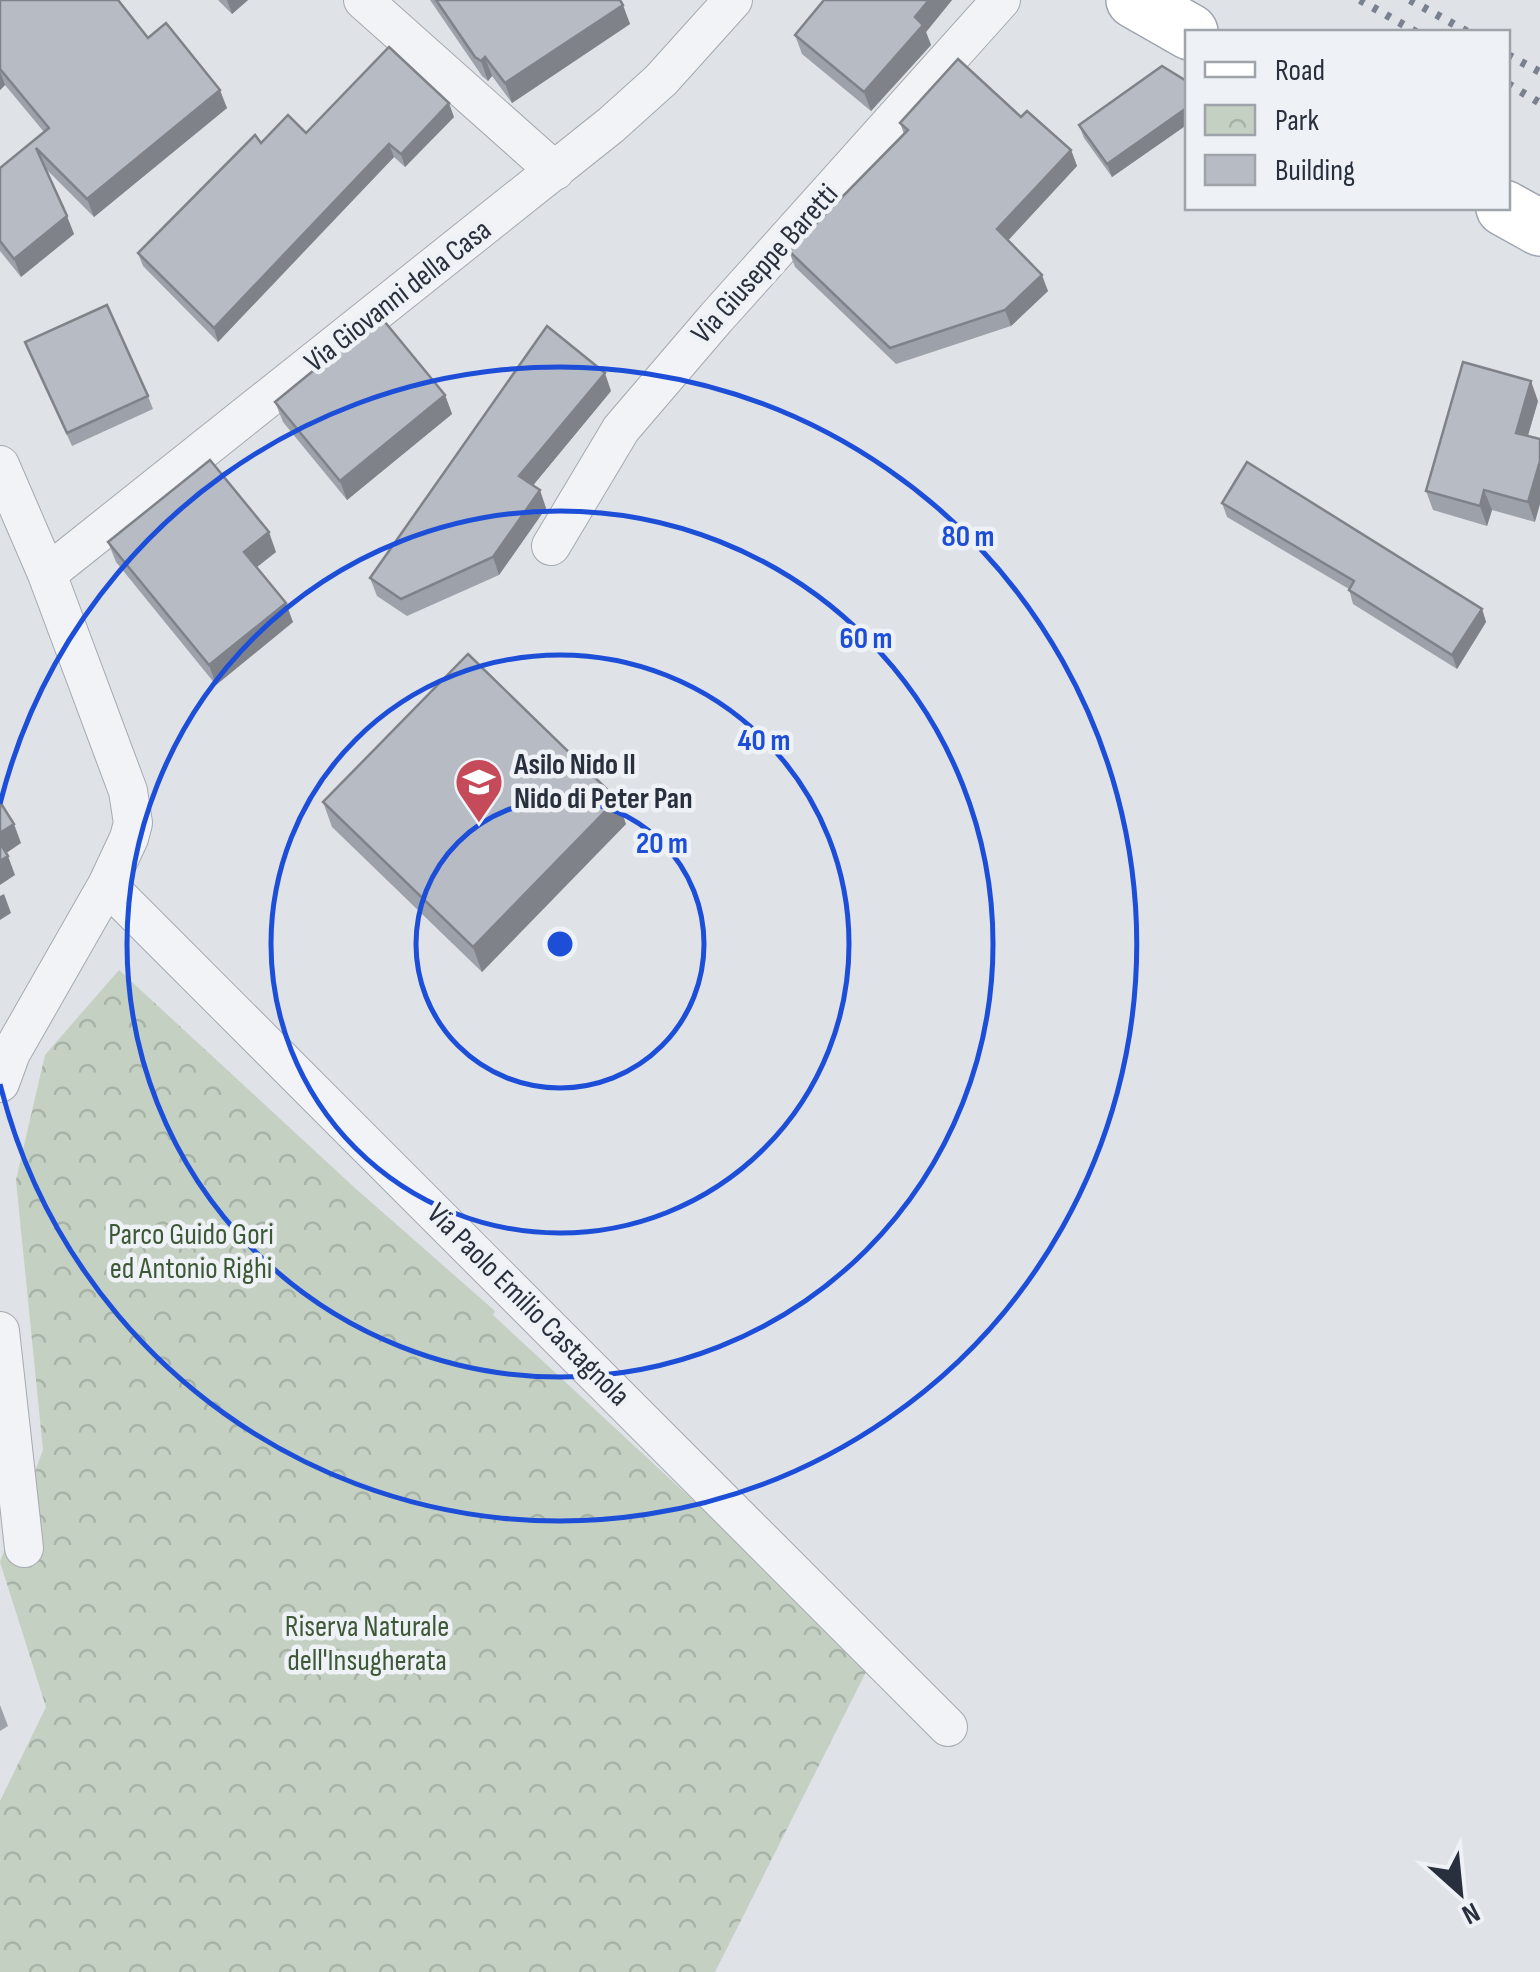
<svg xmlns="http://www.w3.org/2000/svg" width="1540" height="1972" viewBox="0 0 1540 1972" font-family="'Sofia Sans Condensed',sans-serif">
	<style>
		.park { fill: url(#park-crowns) }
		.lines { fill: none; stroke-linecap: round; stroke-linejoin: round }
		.minor-casing { stroke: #a5a9b1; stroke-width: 40 }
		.primary-casing { stroke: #9fa6b2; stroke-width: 58 }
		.minor { stroke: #f1f3f6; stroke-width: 38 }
		.primary { stroke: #fff; stroke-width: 55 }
		.rail { stroke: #798190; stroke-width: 8; stroke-dasharray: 5 10; stroke-linecap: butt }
		.wall { fill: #9da1a9 }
		.shaded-wall { fill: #7f8389 }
		.building { fill: #b6bbc4; stroke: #7f8389; stroke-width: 2.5 }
		.ring { fill: none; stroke: #1d4ed8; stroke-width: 5 }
		.labels { text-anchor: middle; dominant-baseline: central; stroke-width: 9; stroke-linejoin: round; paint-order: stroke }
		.street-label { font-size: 30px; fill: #29303d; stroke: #eef1f5 }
		.poi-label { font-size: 30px; font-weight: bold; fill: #29303d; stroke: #eef1f5; text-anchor: start }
		.park-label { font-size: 30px; fill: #3d5837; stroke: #eef1f5 }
		.centre { fill: #1d4ed8; stroke: #eef1f5; stroke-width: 5 }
		.ring-label { font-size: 30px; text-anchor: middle; font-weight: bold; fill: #1d4ed8; stroke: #eef1f5; stroke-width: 9; stroke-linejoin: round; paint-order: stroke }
	</style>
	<defs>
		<pattern id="park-crowns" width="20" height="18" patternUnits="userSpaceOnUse" patternTransform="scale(2.5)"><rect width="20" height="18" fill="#c4d0c1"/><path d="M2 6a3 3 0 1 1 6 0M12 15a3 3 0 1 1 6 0" fill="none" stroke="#a8b3a7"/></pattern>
	</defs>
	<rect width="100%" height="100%" fill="#dfe2e7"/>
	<!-- park -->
	<path class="park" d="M 119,970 L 355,1188 L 495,1311 L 493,1315 L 870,1664 L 715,1972 L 0,1972 L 0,1801 L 46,1707 L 0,1562 L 43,1450 L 16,1180 L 45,1055 Z"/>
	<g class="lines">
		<!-- minor casing -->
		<g class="minor-casing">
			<path id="minor" d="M 363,0 L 555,171
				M 0,465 L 47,574 L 128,791 L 133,823 L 129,838 L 107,885 L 11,1053 L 0,1083
				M 551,546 L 621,429 L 716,318 L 1001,0
				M 47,574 L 611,125 L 661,80 L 733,0
				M 107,885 L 948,1727
				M 0,1331 L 24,1548"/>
		</g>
		<!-- primary casing -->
		<g class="primary-casing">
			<path id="primary" d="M 1134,0 L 1190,32
				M 1504,208 L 1540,228"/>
		</g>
		<!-- minor -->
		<use href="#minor" class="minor"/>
		<!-- primary -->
		<use href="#primary" class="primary"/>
		<!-- rail -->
		<path class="rail" d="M 1360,0 L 1416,32
			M 1410,0 L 1468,32
			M 1508,55 L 1540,72
			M 1508,84 L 1540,103"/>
	</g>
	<!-- wall -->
	<path class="wall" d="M 0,0 L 148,38 L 227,108 L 94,217 L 46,169 L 74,234 L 21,277 L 0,251 L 0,168 L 44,132 L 5,85 L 0,90 Z
		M 218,0 L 248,0 L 232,14 Z
		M 430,0 L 620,0 L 630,24 L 512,103 L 492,76 L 488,81 L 482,76 Z
		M 824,0 L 952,0 L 926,32 L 931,45 L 871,111 L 802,54 L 795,35 Z
		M 1188,82 L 1188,124 L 1112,177 L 1084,138 L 1079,125 Z
		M 454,117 L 405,167 L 394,157 L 218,342 L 143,266 L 138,253 L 261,143 L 306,133 Z
		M 1021,117 L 1071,150 L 1077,166 L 1008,240 L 1048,291 L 1011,326 L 896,364 L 795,267 L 789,251 L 904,134 L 900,123 Z
		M 25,342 L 148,396 L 153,409 L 72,446 Z
		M 611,391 L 533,485 L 546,508 L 499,575 L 407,616 L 377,596 L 370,578 Z
		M 445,395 L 452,414 L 347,500 L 283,422 L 275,402 Z
		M 1538,401 L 1528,436 L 1535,522 L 1492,510 L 1487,526 L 1433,510 L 1426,491 Z
		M 1222,503 L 1482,609 L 1486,622 L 1457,669 L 1353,604 L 1349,589 L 1227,517 Z
		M 108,542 L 276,552 L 256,567 L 293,622 L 216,685 L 116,562 Z
		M 323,802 L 626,824 L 482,972 L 332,827 Z
		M 0,1705 L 8,1726 L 0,1731 Z"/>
	<!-- shaded-wall -->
	<path class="shaded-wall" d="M 227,0 L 248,0 L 232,14 Z
		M 929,0 L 952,0 L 926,32 L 931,45 L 871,111 L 864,92 L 915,17 Z
		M 623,5 L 630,24 L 512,103 L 505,83 Z
		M 485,57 L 492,76 L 488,81 L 481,61 Z
		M 0,71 L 5,85 L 0,90 Z
		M 220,90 L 227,108 L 94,217 L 87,199 Z
		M 449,103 L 454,117 L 405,167 L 401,154 Z
		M 1188,107 L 1188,124 L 1112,177 L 1107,164 Z
		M 389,144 L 394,157 L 218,342 L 214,328 Z
		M 1071,150 L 1077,166 L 1003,246 L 997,229 Z
		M 67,216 L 74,234 L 21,277 L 14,259 Z
		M 1042,275 L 1048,291 L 1011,326 L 1005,310 Z
		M 605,373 L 611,391 L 526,494 L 519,476 Z
		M 1531,381 L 1538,401 L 1523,452 L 1516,433 Z
		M 445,395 L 452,414 L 347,500 L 340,481 Z
		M 1540,461 L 1540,504 L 1535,522 L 1528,502 Z
		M 540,490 L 546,508 L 499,575 L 493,557 Z
		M 1484,490 L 1492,510 L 1487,526 L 1480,506 Z
		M 269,532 L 276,552 L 251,572 L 244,552 Z
		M 286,603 L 293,622 L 216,685 L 209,665 Z
		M 1482,609 L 1486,622 L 1457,669 L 1452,655 Z
		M 617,799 L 626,824 L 482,972 L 473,947 Z
		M 14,824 L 21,843 L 2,856 L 0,850 L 0,833 Z
		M 8,856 L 15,875 L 0,885 L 0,861 Z
		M 4,894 L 11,913 L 0,920 L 0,896 Z"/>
	<!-- building -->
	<path class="building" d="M 0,0 L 118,0 L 148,38 L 166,23 L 220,90 L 87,199 L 36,148 L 67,216 L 14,259 L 0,241 L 0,168 L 49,128 L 0,69 Z
		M 436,0 L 620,0 L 623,5 L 505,83 L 485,57 L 481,61 L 475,57 Z
		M 824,0 L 929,0 L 915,17 L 923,25 L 864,92 L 795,35 Z
		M 389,47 L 449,103 L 401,154 L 389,144 L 214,328 L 138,253 L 255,135 L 261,143 L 288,115 L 306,133 Z
		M 958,59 L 1021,117 L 1027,111 L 1071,150 L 997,229 L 1042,275 L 1005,310 L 890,348 L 789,251 L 908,130 L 900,123 Z
		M 1162,66 L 1188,82 L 1188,107 L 1107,164 L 1079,125 Z
		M 107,305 L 148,396 L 67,433 L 25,342 Z
		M 380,316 L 445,395 L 340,481 L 275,402 Z
		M 547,326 L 605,373 L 519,476 L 540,490 L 493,557 L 401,599 L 370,578 Z
		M 1463,362 L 1531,381 L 1516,433 L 1540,439 L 1540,461 L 1528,502 L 1484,490 L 1480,506 L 1426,491 Z
		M 210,460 L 269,532 L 244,552 L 286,603 L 209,665 L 108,542 Z
		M 1247,462 L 1482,609 L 1452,655 L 1349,590 L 1354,581 L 1222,503 Z
		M 468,654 L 617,799 L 473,947 L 323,802 Z
		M 0,802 L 14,824 L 0,833 Z
		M 0,843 L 8,856 L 0,861 Z"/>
	<!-- distance rings -->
	<g class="ring">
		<circle cx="560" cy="944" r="144"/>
		<circle cx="560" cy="944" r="289"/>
		<circle cx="560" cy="944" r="433"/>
		<path d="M0 804A577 577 0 1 1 0 1084"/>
	</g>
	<!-- icons -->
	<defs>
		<g id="school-pin" transform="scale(2.5)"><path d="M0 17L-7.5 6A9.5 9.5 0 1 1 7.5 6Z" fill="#c54b5b" stroke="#eef1f5"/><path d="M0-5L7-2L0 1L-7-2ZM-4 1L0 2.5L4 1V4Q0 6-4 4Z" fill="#fff"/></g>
	</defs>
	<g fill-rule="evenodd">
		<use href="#school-pin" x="479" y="782"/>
	</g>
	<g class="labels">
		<!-- street labels -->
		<g class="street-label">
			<text transform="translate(765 264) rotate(-48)">Via Giuseppe Baretti</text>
			<text transform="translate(398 296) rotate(-38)">Via Giovanni della Casa</text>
			<text transform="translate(528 1305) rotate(45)">Via Paolo Emilio Castagnola</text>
		</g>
		<!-- poi labels -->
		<g class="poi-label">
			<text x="514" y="765">Asilo Nido Il<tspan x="514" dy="34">Nido di Peter Pan</tspan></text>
		</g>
		<!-- park labels -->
		<g class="park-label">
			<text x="191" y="1235">Parco Guido Gori<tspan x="191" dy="34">ed Antonio Righi</tspan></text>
			<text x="367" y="1627">Riserva Naturale<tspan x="367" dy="34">dell'Insugherata</tspan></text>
		</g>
	</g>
	<circle cx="560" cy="944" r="15" class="centre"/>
	<g class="ring-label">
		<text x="968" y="546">80 m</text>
		<text x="866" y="648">60 m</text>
		<text x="764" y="750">40 m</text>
		<text x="662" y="853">20 m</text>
	</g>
	<!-- legend -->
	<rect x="1185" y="30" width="325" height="180" fill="#eef1f5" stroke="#9fa4ab" stroke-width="2.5"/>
	<rect x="1205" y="62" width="50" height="15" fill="#ffffff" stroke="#9fa4ab" stroke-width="2.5"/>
	<text x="1275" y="80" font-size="30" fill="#29303d">Road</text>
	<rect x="1205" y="105" width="50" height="30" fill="url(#park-crowns)" stroke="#9fa4ab" stroke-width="2.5"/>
	<text x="1275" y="130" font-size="30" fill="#29303d">Park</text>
	<rect x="1205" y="155" width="50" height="30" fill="#b6bbc4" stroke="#9fa4ab" stroke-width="2.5"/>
	<text x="1275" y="180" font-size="30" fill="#29303d">Building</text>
	<!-- north arrow -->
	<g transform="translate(1460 1892) rotate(153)" stroke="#eef1f5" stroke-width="8" paint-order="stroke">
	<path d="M0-8L18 38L0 25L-18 38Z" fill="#29303d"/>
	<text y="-15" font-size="28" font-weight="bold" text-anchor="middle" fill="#29303d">N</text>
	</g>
</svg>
